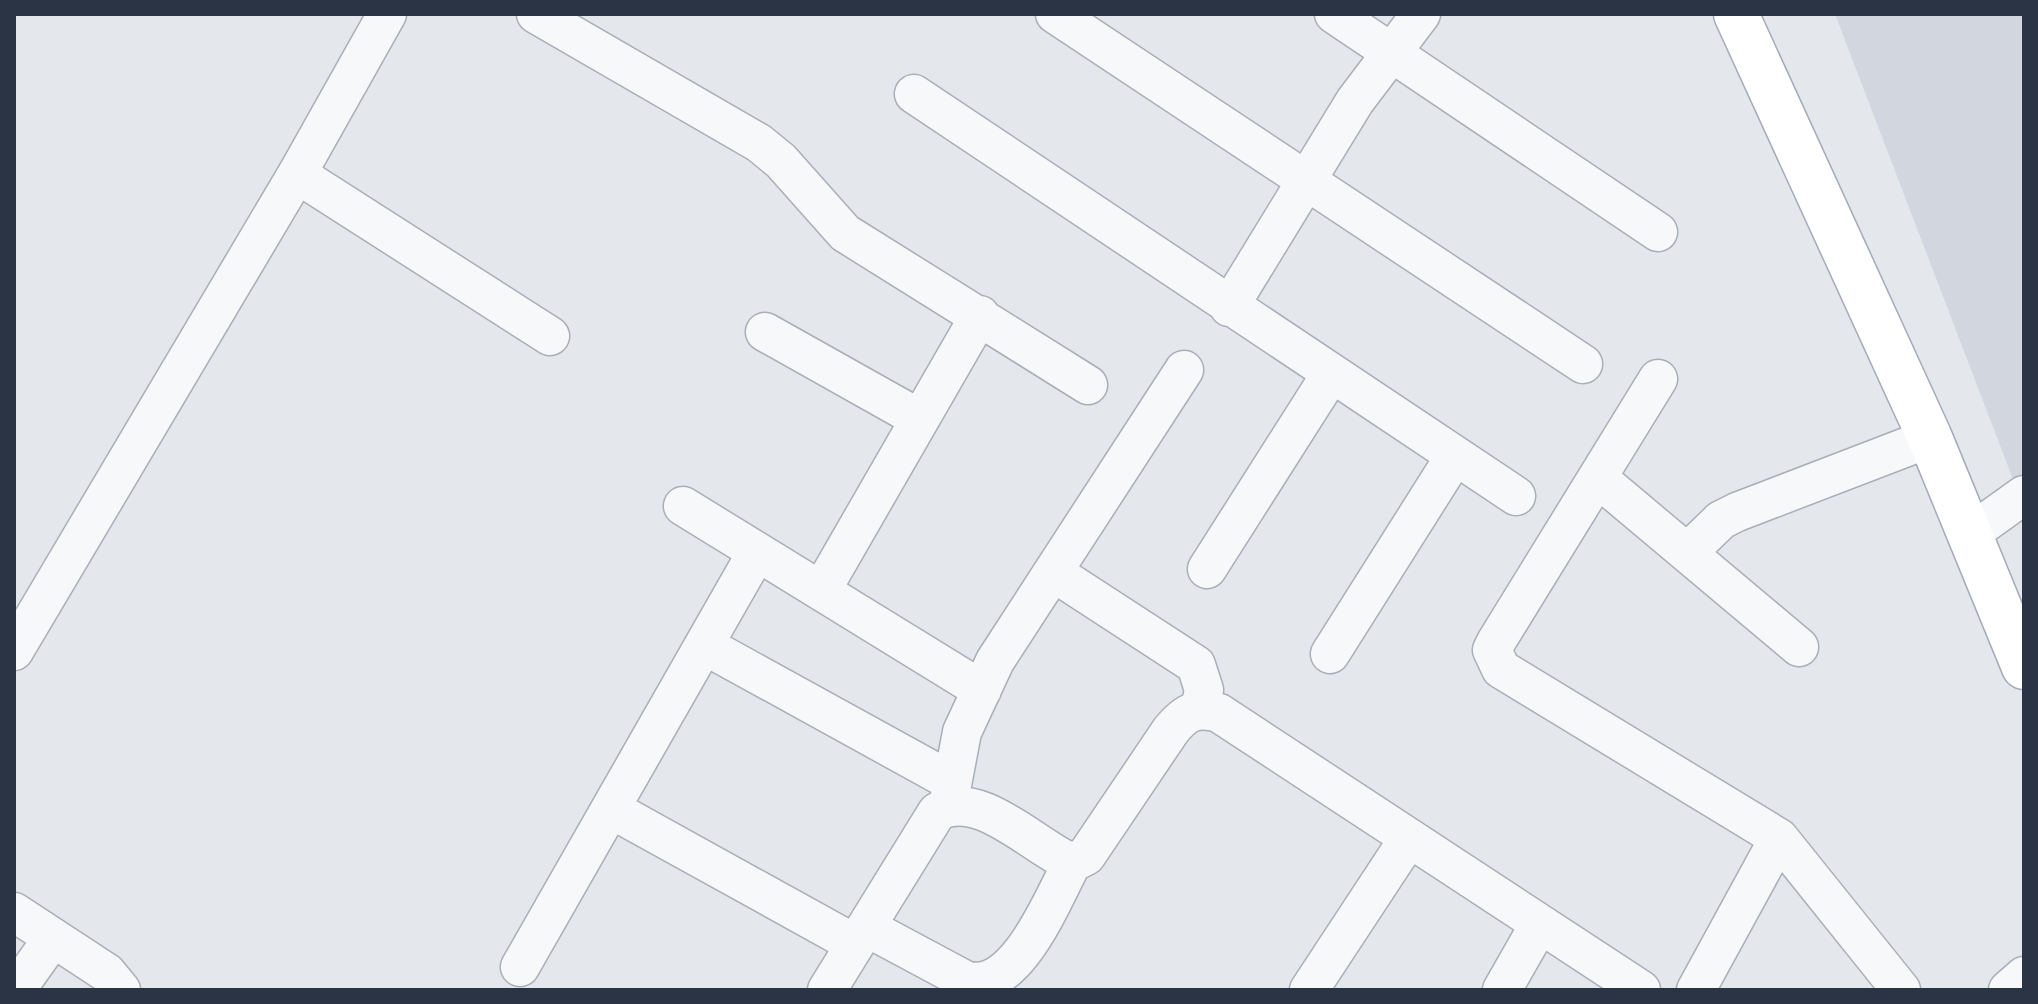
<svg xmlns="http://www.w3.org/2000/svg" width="2038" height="1004" viewBox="0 0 2038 1004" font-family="Commissioner,sans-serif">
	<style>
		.built { fill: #d2d6de }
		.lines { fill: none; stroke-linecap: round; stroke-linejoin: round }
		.minor-casing { stroke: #a9aeb7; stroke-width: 41 }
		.major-casing { stroke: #a3abb8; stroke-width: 47 }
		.minor { stroke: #f7f8fa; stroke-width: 38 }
		.major { stroke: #fff; stroke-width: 44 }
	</style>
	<rect width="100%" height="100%" fill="#e4e7ec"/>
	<!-- built -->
	<path class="built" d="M 1835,14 L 2024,14 L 2024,508 Z"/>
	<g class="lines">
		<!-- minor casing -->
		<g class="minor-casing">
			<path id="minor" d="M 536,14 L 759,143 L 781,161 L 845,233 L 1088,385
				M 1055,14 L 1583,364
				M 1334,14 L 1658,232
				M 914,94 L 1516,496
				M 297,174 L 550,336
				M 1229,307 L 1355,101 L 1421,14
				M 765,332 L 920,419
				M 1658,379 L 1496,642 L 1492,650 L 1501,669 L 1779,838 L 1901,990
				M 1599,479 L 1799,647
				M 683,506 L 982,690
				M 1968,535 L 2024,495
				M 1687,553 L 1721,520 L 1737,512 L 1930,438
				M 1207,569 L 1331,374
				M 1053,572 L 1196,665 L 1204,690 L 1200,709
				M 821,591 L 980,315
				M 704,645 L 951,781
				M 14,651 L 297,174 L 387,14
				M 1330,654 L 1455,456
				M 948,806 L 962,732 L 995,661 L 1184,370
				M 611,809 L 855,944
				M 14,912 L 107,973 L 121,990
				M 866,927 L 965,980 C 1015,997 1053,898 1072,863
				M 520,967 L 757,552
				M 16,990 L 53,938
				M 827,990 L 937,812 C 979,788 1034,847 1072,863 L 1086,856 L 1171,730 C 1186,712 1195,707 1219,713 L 1641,990
				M 1309,990 L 1409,838
				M 1502,990 L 1539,925
				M 1696,990 L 1779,838
				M 2008,990 L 2024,976"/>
		</g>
		<!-- major casing -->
		<g class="major-casing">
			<path id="major" d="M 1736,14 L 1930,438 L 2024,667"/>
		</g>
		<!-- minor -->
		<use href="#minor" class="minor"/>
		<!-- major -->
		<use href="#major" class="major"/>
	</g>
	<!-- border -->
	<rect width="2038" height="1004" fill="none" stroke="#2b3445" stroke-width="32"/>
</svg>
